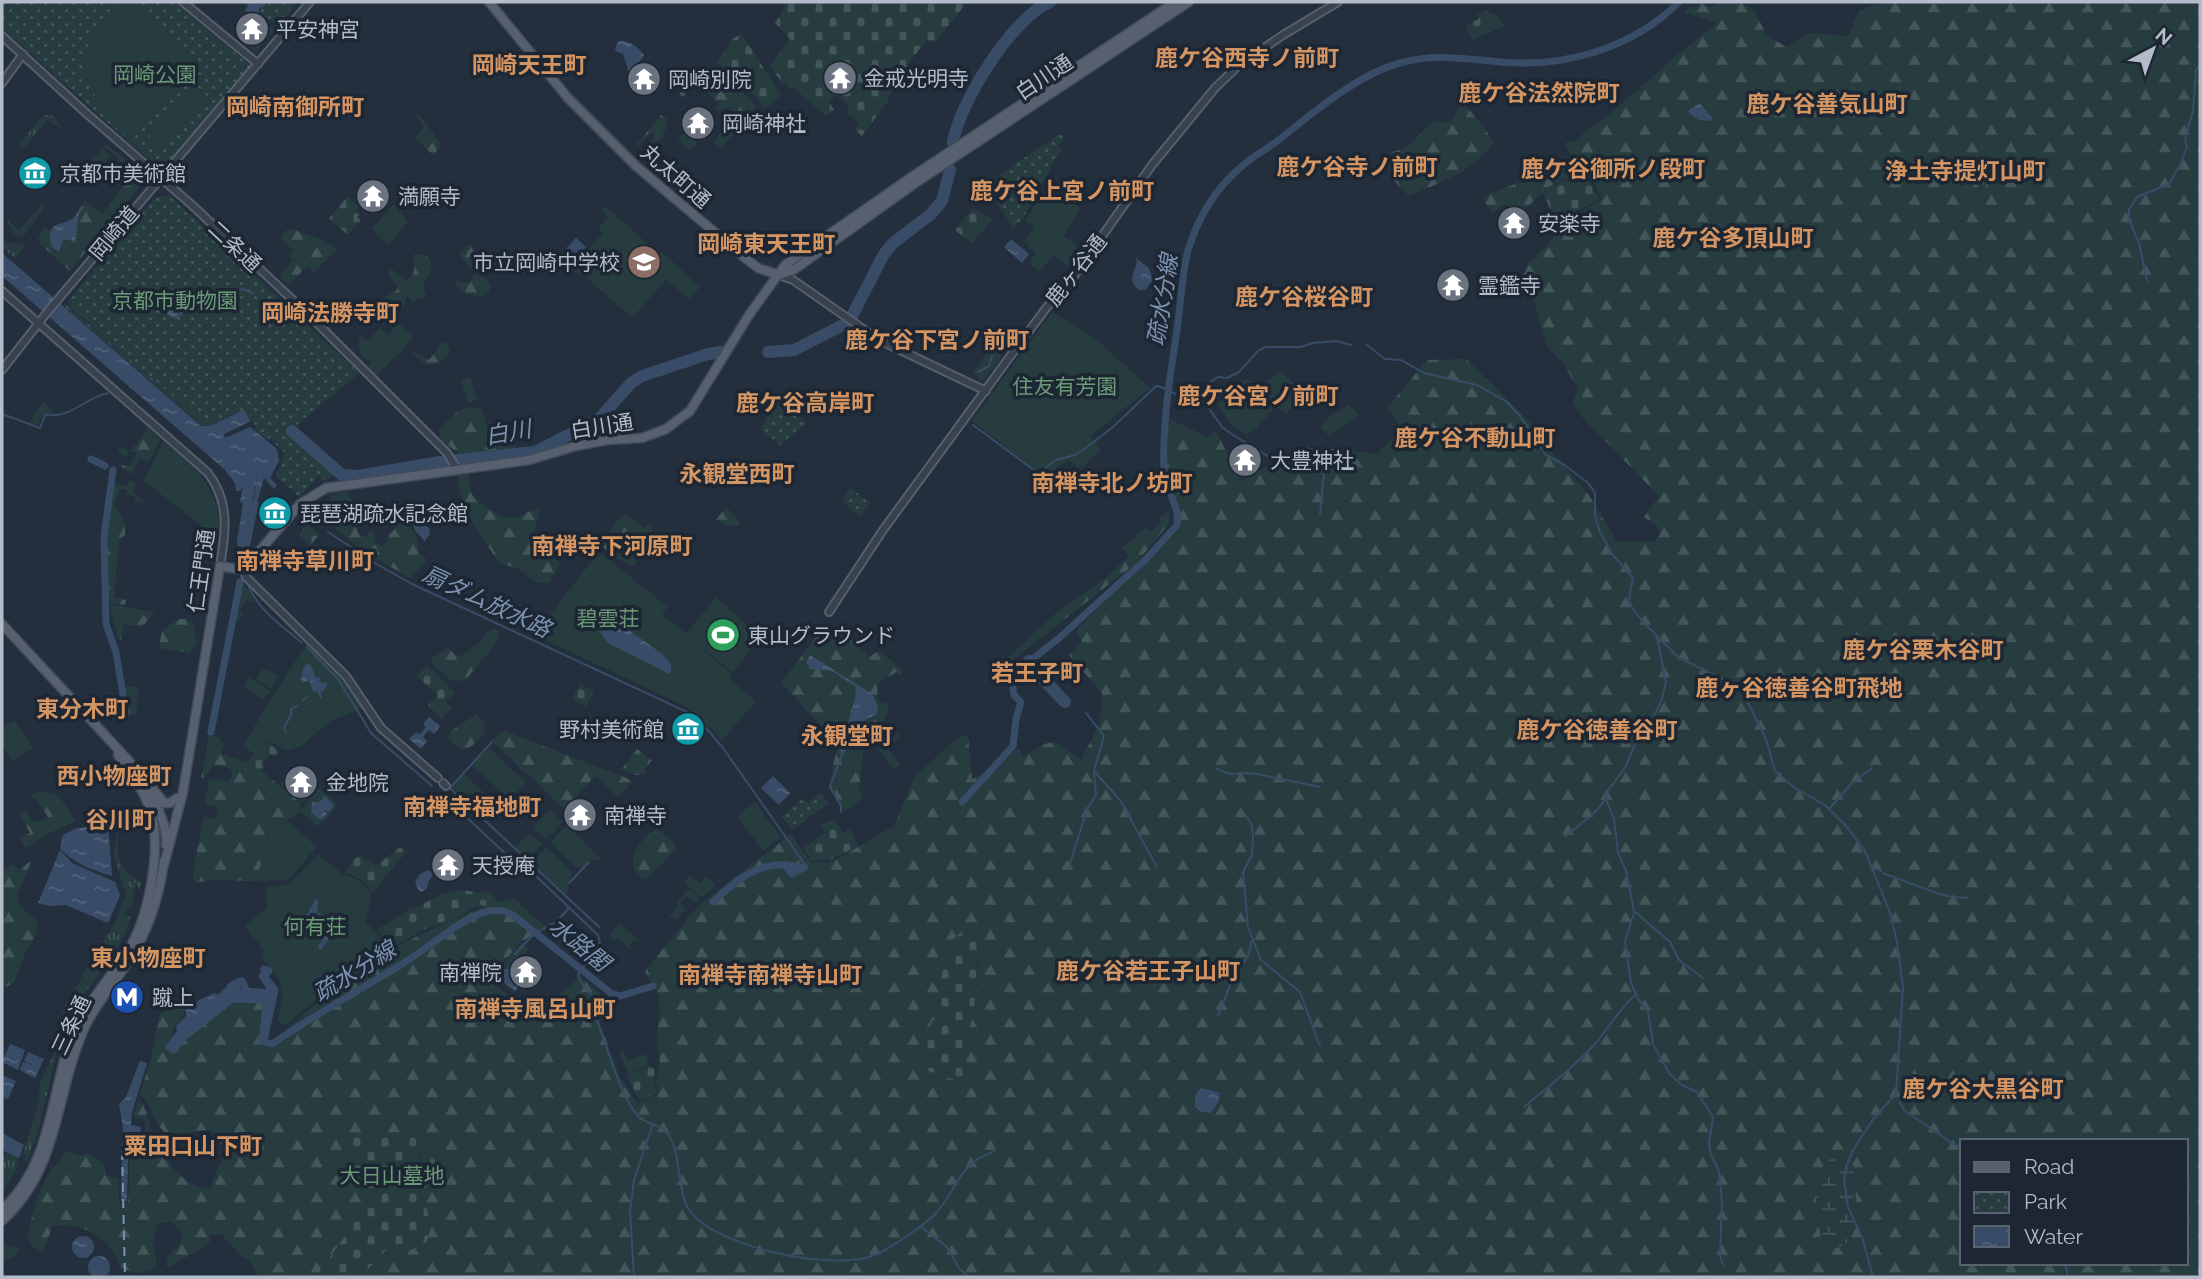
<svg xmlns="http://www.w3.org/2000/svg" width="2202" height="1279" viewBox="0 0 2202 1279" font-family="Raleway,'Noto Sans JP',sans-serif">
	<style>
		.grass { fill: url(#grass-tufts) }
		.forest { fill: url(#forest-firs); fill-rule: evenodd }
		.wetland { fill: url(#wetland-marsh) }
		.cemetery { fill: url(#cemetery-stones) }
		.park { fill: url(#park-dots) }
		.garden { fill: #263c3f }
		.water { fill: url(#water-ripples) }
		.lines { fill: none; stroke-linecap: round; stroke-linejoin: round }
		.stream { stroke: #394c67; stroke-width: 2 }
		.canal { stroke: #394c67; stroke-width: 7 }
		.river { stroke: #394c67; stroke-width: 12 }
		.ferry { stroke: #7c92b1; stroke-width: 2; stroke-dasharray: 9 7; stroke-linecap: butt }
		.minor-casing { stroke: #565f6c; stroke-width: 10 }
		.major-casing { stroke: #414a57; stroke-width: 11 }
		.minor { stroke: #38414e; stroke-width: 6 }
		.major { stroke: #56606e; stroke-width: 8 }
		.labels { text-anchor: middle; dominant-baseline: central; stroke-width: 7; stroke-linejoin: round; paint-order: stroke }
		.poi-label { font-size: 21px; fill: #b4bcc9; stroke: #1d2633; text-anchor: start }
		.park-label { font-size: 21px; fill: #6b9a76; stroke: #1d2633 }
		.street-label { font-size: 21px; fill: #b4bcc9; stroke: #1d2633 }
		.neighbourhood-label { font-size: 23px; font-weight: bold; fill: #d59563; stroke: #1d2633 }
		.water-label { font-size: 23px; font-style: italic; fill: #7c92b1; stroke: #1d2633 }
	</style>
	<defs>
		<pattern id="grass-tufts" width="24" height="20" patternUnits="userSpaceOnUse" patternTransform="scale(1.75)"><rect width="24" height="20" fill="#263c3f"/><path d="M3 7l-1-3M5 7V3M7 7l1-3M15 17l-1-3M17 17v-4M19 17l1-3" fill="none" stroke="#435659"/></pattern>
		<pattern id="forest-firs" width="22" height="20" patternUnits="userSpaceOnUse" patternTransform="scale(1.75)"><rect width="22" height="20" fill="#263c3f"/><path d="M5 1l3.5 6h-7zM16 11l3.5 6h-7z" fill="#435659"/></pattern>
		<pattern id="wetland-marsh" width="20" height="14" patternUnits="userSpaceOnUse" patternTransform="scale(1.75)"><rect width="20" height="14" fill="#263c3f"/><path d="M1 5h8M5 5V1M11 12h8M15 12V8" fill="none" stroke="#435659"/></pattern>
		<pattern id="cemetery-stones" width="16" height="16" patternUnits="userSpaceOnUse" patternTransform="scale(1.75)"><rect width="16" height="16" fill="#263c3f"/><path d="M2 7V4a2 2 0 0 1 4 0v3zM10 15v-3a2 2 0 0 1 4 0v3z" fill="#435659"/></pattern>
		<pattern id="park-dots" width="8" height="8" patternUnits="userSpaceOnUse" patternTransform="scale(1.75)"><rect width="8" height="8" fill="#263c3f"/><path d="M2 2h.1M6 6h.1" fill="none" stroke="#435659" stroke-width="1.8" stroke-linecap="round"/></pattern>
		<pattern id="water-ripples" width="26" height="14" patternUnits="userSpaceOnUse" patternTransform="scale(1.75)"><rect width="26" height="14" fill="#394c67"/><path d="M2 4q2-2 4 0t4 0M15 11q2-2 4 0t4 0" fill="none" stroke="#53647b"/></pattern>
	</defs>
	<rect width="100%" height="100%" fill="#242f3e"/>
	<!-- grass -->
	<path class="grass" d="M 44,115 L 54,116 L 62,130 L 48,120 L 23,149 L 18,145 Z
		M 685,131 L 697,144 L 690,151 L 678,140 Z
		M 106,144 L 137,169 L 134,173 L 104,146 Z
		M 102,149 L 111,156 L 99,170 L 90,162 Z
		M 1977,165 L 1986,166 L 1999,176 L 1998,186 L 1969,193 L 1965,184 L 1971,180 L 1970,169 Z
		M 43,203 L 45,206 L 25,234 L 19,236 L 13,233 L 6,219 L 19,230 Z
		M 2,241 L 26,246 L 15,258 L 2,248 Z
		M 65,304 L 196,416 L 230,416 L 210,426 L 201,425 L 64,306 Z
		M 118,833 C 119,836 117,844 118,850 C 118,865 130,875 141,882 L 140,890 L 133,880 L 135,887 L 131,909 L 127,908 L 125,914 L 131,916 L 125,934 L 115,953 L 74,1007 L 57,1049 L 40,1125 L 27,1162 L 24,1161 L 26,1156 L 23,1154 L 38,1104 L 40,1082 L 63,1035 L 61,1015 L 95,953 L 114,925 L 126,895 L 115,860 L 114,850 Z
		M 17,1146 C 20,1166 15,1176 2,1191 L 2,1158 Z"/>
	<!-- forest -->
	<path class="forest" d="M 265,2 L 298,2 L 256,52 L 244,42 L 255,47 L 274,24 L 259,13 Z
		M 1720,2 L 1739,2 L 1754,10 L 1766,34 L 1786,47 L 1808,33 L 1848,36 L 1858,13 L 1879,2 L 2200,2 L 2200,1277 L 360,1277 L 392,1244 L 405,1252 L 427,1242 L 431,1224 L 424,1200 L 427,1184 L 425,1171 L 415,1137 L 397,1132 L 384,1138 L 364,1131 L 348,1153 L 359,1172 L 367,1205 L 319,1273 L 323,1277 L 259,1277 L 247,1258 L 243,1258 L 221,1234 L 209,1235 L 210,1241 C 204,1251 183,1256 172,1267 L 166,1266 L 168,1257 L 181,1243 L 181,1231 L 172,1222 L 157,1223 L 153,1240 L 157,1267 C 148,1273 130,1275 120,1266 C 117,1263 116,1255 113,1251 C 107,1243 96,1233 87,1230 C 76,1226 64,1225 53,1225 L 43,1252 L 32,1246 L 27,1235 C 33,1215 38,1190 50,1172 C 55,1165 62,1159 67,1151 L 82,1156 L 88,1153 L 104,1163 L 106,1176 L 118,1178 L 119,1204 L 128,1203 L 130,1160 L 139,1155 C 141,1143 148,1131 144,1118 L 133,1117 L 139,1098 C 146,1109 148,1116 151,1129 C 157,1149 172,1171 190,1183 C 195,1187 204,1187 211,1189 C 214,1174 221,1163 225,1149 L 211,1130 L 194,1131 L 176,1146 L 157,1124 L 151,1109 L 140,1093 L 151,1059 L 160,1013 L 172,1007 L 185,1009 C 184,1017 180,1018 176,1025 C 172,1031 172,1040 168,1047 L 174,1051 L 184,1038 L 233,1000 L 266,1002 L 260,1044 L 268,1046 L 356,968 L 405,942 L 480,908 L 513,898 L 545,927 L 520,943 L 489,979 L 518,1005 L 557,997 L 581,977 L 607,1000 L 598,1018 L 620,1077 L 637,1103 L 658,1095 L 656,1081 L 660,1059 L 656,1041 L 660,1009 L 658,994 L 645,971 L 699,905 L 791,834 L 811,863 L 832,862 L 894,826 L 915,776 L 960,736 L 968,736 L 972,779 L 996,767 L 1018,748 L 1021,752 L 1021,758 L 1044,744 L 1056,742 L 1081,760 L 1100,723 L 1102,693 L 1069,655 L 1082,641 L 1076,631 L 1180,525 L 1166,480 L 1169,419 L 1208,437 L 1216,431 L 1241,481 C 1266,467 1293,450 1322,449 C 1340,448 1359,452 1377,454 L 1402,428 L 1387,408 L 1427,360 L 1466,359 L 1532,424 L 1557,458 L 1589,495 L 1617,542 L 1655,541 L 1661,532 L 1656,525 L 1644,517 L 1659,496 L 1582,417 L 1573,403 L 1578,389 L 1563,363 L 1546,345 L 1533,297 L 1523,275 L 1528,263 L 1548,245 L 1561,225 L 1602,199 L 1592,179 L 1575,175 L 1548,187 L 1516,218 L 1506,204 L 1492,213 L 1482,197 L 1560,166 L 1572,158 L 1565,143 L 1579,139 C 1589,124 1604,120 1617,108 C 1650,79 1682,50 1717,23 L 1684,12 L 1690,6 L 1695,8 L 1701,3 L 1710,8 ZM 1977,165 L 1986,166 L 1999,176 L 1998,186 L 1985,188 L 1982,182 L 1976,182 L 1969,193 L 1966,185 L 1971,180 L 1970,170 ZM 946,954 L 978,960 L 974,1014 L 961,1051 L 919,1051 L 941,1003 L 939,989 ZM 1962,1141 L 2186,1141 L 2186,1263 L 1962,1263 Z
		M 714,66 L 757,107 L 721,148 L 713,142 L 736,114 L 729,107 L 719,111 L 715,108 L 719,103 L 697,82 L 683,97 L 679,94 Z
		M 1461,100 L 1486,130 L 1493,143 C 1473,172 1439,183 1409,196 C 1396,183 1381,171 1392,152 C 1412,149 1418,131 1435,121 L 1444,123 L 1454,119 Z
		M 417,114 C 428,123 433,135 442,145 L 433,155 L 415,138 L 424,127 L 416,116 Z
		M 661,115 L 668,120 L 666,129 L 662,134 L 664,136 L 653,148 L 648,145 L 655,136 L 650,132 L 638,147 L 636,145 Z
		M 122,171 L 125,173 L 127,171 L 134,177 L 139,171 L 142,174 L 143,182 L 70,271 L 41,245 L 38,240 L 44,226 L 50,232 L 51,244 L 55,252 L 60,253 L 63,241 L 66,238 L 75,242 L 79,214 L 84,207 L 83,202 L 85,201 L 102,214 L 128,180 L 121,173 Z
		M 289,228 L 322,240 L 338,249 L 314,272 L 307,266 L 289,285 L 280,275 L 293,260 L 289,256 L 293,250 L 280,237 Z
		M 469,244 L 473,246 C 475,253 470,259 472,267 L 470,268 L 459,254 Z
		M 414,254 L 427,255 L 432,268 L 423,286 L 426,297 L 413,301 L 407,296 L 403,308 L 398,312 L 383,303 L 383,299 L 397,290 L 397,285 L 390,278 L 388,272 L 391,269 L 407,280 L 414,273 Z
		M 474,273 L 485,277 L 491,285 L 488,293 L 483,297 C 471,297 460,292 454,281 L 469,283 Z
		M 442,343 L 446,343 L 450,349 L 449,354 C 441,360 436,366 425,365 L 411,351 L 429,360 L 436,352 L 438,346 Z
		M 44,402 L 55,414 L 43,414 L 38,425 L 31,422 L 34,414 Z
		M 467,407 L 482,409 L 489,435 L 493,441 L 515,443 L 517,448 L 514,452 L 467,456 L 460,454 L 442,441 L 439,429 L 457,412 Z
		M 140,421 L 160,439 L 149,461 L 139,459 L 132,474 L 121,468 L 122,465 L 129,467 L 137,453 L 130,451 L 125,458 L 118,451 L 120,446 L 128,450 L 133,449 L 133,445 L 137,446 L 139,441 L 143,438 L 141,436 L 147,430 Z
		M 469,471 C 470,478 469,488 472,494 C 477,504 501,518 511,518 C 519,518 527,511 538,509 L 540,511 L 532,536 L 539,546 L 561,564 L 549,583 L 536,582 L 517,568 L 500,564 C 483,538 457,506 458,473 Z
		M 130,480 L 136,483 L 132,491 L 144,501 L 135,503 L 135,496 L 127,495 L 127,490 L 119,489 L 115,505 L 125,523 L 125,535 L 119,541 L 114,597 L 126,600 L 125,605 L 109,603 L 107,536 L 113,482 L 126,487 Z
		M 343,492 L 347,493 L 361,514 C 353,522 355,527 360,536 L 366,536 L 368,532 L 373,531 L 376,543 L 381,546 L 388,542 L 389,535 L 405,518 L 417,537 L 419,553 L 427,560 L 411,578 L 367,554 L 331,525 L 334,520 L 323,511 L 331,502 L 329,495 Z
		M 726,507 L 736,517 L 740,524 L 738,526 L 728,526 L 716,520 Z
		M 1169,511 L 1169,524 L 1136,563 L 1009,663 L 1007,658 L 1055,614 L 1107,577 L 1129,556 L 1122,548 L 1145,528 L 1151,531 L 1161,523 L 1158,519 Z
		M 626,514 L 644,528 L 649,523 L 653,526 C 654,543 644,553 634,566 L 616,558 L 594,540 L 596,534 L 607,535 L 619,518 Z
		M 110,605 L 155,612 L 142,627 L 124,624 L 121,640 L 118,639 Z
		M 179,619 L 186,619 L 194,624 L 196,644 L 189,653 L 159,648 L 162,630 Z
		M 494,628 L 499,631 L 499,639 L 465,681 L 451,680 L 432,664 L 432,658 L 448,648 L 455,655 L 461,656 L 480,642 L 486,634 Z
		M 823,628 L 832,635 L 840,629 L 869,657 L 880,650 L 903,671 L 900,676 L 897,672 L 878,683 L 877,698 L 881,704 L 886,702 L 888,704 L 887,715 L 864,744 L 859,789 L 863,798 L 845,811 L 829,786 L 837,747 L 830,735 L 781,683 Z
		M 127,686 L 139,688 L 136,714 L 130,715 L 125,687 Z
		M 477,714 L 484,723 L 484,733 C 471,748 463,759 448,737 L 451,731 Z
		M 505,731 L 629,779 L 632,783 L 619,796 L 615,795 L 597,777 L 594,777 L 564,809 L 492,741 L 500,733 Z
		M 209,735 L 218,737 L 225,745 L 221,754 L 253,764 L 301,803 L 299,812 L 268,835 L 266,849 L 256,881 L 212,880 L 194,883 L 193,874 L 203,817 L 215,819 L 218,807 L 205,804 L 209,779 L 229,782 L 232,776 L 232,771 L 229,768 L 213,765 L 206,776 L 201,778 Z
		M 37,791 L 58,795 L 76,821 L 45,835 L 26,848 L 20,838 L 30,833 L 20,815 L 26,809 L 31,819 L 38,822 L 48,817 L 37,800 L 31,796 Z
		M 656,829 L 672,840 L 677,848 L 647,879 L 643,879 C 622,860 637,843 656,829 Z
		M 32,860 L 17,896 L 19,905 L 37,921 L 36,935 L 26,950 L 14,983 L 2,989 L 2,870 L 13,864 L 19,870 Z
		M 2,1244 L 20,1248 L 15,1256 L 2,1261 Z"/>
	<!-- wetland -->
	<path class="wetland" d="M 1833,1156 L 1854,1166 C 1853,1187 1864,1232 1844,1245 C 1838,1249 1829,1249 1822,1250 L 1815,1191 L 1820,1169 Z"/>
	<!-- cemetery -->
	<path class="cemetery" d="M 779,2 L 967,2 L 936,42 L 926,40 L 892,87 L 888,101 L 862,136 L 855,130 L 859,123 L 848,114 L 848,105 L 837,95 L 829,102 L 834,110 L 826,116 L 793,87 L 789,88 L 785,82 L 782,83 L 770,66 L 790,39 L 775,23 L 785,7 Z
		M 1487,10 L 1489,13 L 1498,16 L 1503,26 L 1472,40 L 1466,25 L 1479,19 L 1477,14 Z
		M 739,30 L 781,95 L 767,107 L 763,107 L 759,100 L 717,62 L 730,44 L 729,42 L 740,34 Z
		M 1576,176 L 1588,180 L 1599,199 L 1556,223 L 1542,190 Z
		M 347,197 L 359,207 L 356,211 L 360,214 L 357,217 L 361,220 L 348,235 L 329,218 Z
		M 972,209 L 993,219 L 972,243 L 955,230 Z
		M 307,524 L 319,535 L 309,547 L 308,543 L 299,535 Z
		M 427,665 L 455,693 L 446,702 L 452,708 L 442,719 L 428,705 L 437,695 L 417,676 Z
		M 580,684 L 594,692 L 586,707 L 572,699 Z
		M 266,740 L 279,752 L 275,757 L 271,754 L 262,764 L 265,767 L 258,774 L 246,763 Z
		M 637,749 L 652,760 L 645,769 L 646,773 L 636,775 L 622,769 Z
		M 833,819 L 843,833 L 850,829 L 858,846 L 832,859 L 812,861 L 803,848 L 825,833 L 821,825 Z
		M 400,847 L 406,852 L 372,893 C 367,880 356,877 344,872 L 359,854 L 376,866 Z
		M 463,890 L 482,893 L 488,891 L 501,904 L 496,908 L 480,905 L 450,921 L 429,927 L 357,966 L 351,960 L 382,936 L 377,930 L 411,908 L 413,909 L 440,895 Z
		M 970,925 L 979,926 L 974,1014 L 961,1051 L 967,1064 L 961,1082 L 928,1071 L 919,1050 L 941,1003 L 939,989 L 946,954 L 953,939 Z
		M 649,1066 L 655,1069 L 654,1082 L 657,1094 L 639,1100 L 627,1076 Z
		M 364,1131 L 384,1138 L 397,1132 L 415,1137 L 427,1184 L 424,1200 L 431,1224 L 427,1242 L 405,1252 L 392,1244 L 360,1277 L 323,1277 L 319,1273 L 367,1205 L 359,1172 L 348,1153 L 353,1138 Z
		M 200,1135 L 206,1140 L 211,1135 L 210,1137 L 216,1145 L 209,1153 L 203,1148 L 206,1145 L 205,1143 C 198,1146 192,1147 185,1150 L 182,1147 L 191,1136 L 197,1137 Z"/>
	<!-- park -->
	<path class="park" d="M 2,2 L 175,2 L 252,67 L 162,171 L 2,28 Z
		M 241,2 L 297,2 L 277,26 L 263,14 L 255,18 L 245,10 L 247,7 Z
		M 1058,135 L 1066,135 L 1058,147 L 1060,151 L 1023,218 L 1013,228 L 989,190 L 989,182 Z
		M 169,195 L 359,373 L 290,431 L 335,471 L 335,475 L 323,480 L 319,476 L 299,497 L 276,476 L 285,453 L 272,441 L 272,437 L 267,440 L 254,429 L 256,426 L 245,410 L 209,423 L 203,422 L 69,306 L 69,300 L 155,197 Z
		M 778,399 L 807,423 L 780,445 L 760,430 Z
		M 850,488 L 870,503 L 861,517 L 842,501 Z
		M 820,793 L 829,803 L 792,830 L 782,816 L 803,798 L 808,803 Z"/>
	<!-- garden -->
	<path class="garden" d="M 117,2 L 130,2 L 192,56 L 193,65 L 133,135 L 99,105 L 87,78 L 84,66 L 90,35 Z
		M 1761,72 L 1770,83 L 1757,96 L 1746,83 Z
		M 195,85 L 208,97 L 186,123 L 172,111 Z
		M 171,113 L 184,124 L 162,150 L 149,138 Z
		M 1048,186 L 1080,208 L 1064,236 L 1076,244 L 1077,253 L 1068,266 L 1054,255 L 1039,272 L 1032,266 L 1031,259 L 1036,253 L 1024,242 L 1034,227 L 1025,220 Z
		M 394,204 L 408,222 L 388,245 L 371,229 Z
		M 605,206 L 659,254 L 662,252 L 700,287 L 689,299 L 666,280 L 632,318 L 587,278 L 571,269 L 603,233 L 598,228 L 608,217 L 600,210 Z
		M 1052,312 L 1097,340 L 1150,388 L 1090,436 L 1101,450 L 1081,469 L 1068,460 L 1045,477 L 972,421 Z
		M 400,325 L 414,336 L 401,352 L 375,377 L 368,370 L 371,361 L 362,357 C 359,348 357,345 360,335 L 367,341 L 380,328 L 388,335 L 394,327 Z
		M 991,348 L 1002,357 L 982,382 L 973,372 Z
		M 1281,371 L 1305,394 L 1286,415 L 1276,406 L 1256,429 L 1246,435 L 1231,424 L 1217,404 L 1246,379 L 1260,387 Z
		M 470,377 L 478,400 L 468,403 L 461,380 Z
		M 1348,405 L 1359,415 L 1329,436 L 1320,427 L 1334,412 L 1336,413 Z
		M 163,441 C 197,470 227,492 217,542 L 198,523 L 144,481 Z
		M 599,552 L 668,607 L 662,614 L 686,634 L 716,597 L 760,637 L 733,672 L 693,641 L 733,675 L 730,679 L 756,701 L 722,741 L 710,727 L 683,705 L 534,635 Z
		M 241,581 L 248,589 L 255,603 L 247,600 L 239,610 L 243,614 L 237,623 L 233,622 Z
		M 307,643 L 349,682 L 364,707 L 327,723 L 302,746 L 287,751 L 266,740 L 254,754 L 243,746 L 273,695 Z
		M 261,670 L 268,670 L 279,676 L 271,689 L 256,679 Z
		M 249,677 L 270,691 L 263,700 L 243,687 Z
		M 14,720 L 33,748 L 13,761 L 4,748 L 2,748 L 2,729 Z
		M 897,731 L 900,736 L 887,748 L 900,764 L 894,769 L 879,751 L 880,746 L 890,737 L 896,737 Z
		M 489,748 L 526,782 L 510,800 L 472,765 Z
		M 289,773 L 312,793 L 303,803 L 280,784 Z
		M 464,774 L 501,809 L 489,822 L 452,787 Z
		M 319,788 L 336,803 C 336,813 325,821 317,826 L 300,811 Z
		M 755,802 L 781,838 L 763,851 L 737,816 Z
		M 550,809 L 563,822 L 546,840 L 533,827 Z
		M 283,817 L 317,847 L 288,880 L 256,881 L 266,849 L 264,848 L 268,834 Z
		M 567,825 L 602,859 L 601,860 L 589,860 L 583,867 L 576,867 L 550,843 Z
		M 529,833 L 543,844 L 528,859 L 515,847 Z
		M 546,847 L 573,872 L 569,880 L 567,896 L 532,863 Z
		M 318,854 L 342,874 L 356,879 L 368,888 L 371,895 L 366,922 L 379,936 L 373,944 L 342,967 L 335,985 L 284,1026 L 278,1020 C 284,989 286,982 262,959 L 264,951 L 245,926 L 267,908 L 266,887 L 290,884 Z
		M 690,875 L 700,883 L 706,876 L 716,885 L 701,898 L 684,882 Z
		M 688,889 L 700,899 L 696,904 L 687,896 L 680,903 L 686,909 L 676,920 L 672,916 L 669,919 L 668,918 L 679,905 L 676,902 Z
		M 619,923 L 639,940 L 637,942 L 634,940 L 629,945 L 631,947 L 629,949 L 617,938 L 614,941 L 609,937 Z
		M 521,943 L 529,949 L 513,969 L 525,979 L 517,991 L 513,992 L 496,977 L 501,966 Z
		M 623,1050 L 627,1060 L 646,1054 L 649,1065 L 629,1074 L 619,1052 Z"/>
	<!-- water -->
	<path class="water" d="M 246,2 L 265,2 L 265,6 L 259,8 L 259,13 L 262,16 L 260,18 L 256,19 L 245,10 L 248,6 Z
		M 620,41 C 629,41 639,47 644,55 L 630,75 L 623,54 L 615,51 L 617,43 Z
		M 1700,103 L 1712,118 L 1711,121 L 1699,120 L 1689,113 L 1689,110 Z
		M 82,205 L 84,207 L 79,214 L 75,243 L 66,238 L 63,241 L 59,252 C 53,249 51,247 50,239 C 48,223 62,225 72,219 C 77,215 79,209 82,205 Z
		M 576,238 L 586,247 L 568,264 L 559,256 Z
		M 1011,239 L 1029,254 L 1022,263 L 1004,247 Z
		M 2,253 L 201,426 L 210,426 L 244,410 L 251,421 L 224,434 L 225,438 L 250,427 L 277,449 L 279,461 L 270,478 L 277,485 L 274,489 L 264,478 L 254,512 L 252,511 L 259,467 L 244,547 L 238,546 L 237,541 L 243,503 L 240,502 L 243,485 L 240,491 L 236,491 L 235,483 L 224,469 L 2,276 Z
		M 1136,258 L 1149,268 L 1153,280 L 1145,290 L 1139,290 C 1127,280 1134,274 1137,262 Z
		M 173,288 L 175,291 L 178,288 L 184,289 L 190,300 L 186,311 L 176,319 L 168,315 L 161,306 Z
		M 411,503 L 419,507 L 424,518 L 420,521 L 430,529 L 429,536 L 426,538 L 425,542 C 420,534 411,531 414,519 L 409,515 Z
		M 616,612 L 628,616 L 630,631 L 662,654 L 671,664 L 671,672 L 669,674 L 609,644 L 595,626 L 605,613 Z
		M 810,655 L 872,694 L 878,707 L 877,714 L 865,720 L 865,729 L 842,755 L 839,752 L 849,735 L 847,727 L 855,698 L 856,687 L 832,671 L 810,669 L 806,662 Z
		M 307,664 L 310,664 L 316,678 L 321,677 L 319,682 L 327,683 L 327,687 L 320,693 L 313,691 L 309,680 L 303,683 L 301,680 L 303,669 Z
		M 429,717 L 440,726 L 434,734 L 429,730 L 423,737 L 427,741 L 421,749 L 409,739 L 416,732 L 420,734 L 426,727 L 423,724 Z
		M 773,776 L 790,793 L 779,805 L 761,788 Z
		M 325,796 L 334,806 L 328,812 L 323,808 L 327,814 L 321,820 L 311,813 L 312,802 L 319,802 Z
		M 108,823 L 112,876 C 91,870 76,864 60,849 L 63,835 L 75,829 Z
		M 60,850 L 72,863 L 115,882 L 120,895 L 108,923 L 66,905 L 50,906 L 38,903 Z
		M 785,861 L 807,865 L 809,869 L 791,878 L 779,864 Z
		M 428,870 L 433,874 L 429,881 L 427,888 L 422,892 L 418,890 L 415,882 L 420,874 Z
		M 315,900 L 318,900 L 317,914 L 320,913 L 321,919 L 325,921 L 323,925 L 330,926 L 336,921 L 339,924 L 321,950 L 318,948 C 320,941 325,939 326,931 L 324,930 L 318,936 L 314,933 L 306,936 L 306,933 L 316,921 L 309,923 L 304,920 Z
		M 505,969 C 518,970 520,979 516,991 L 498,978 Z
		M 214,993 L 218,995 L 177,1032 L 176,1026 L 186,1016 L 186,1010 L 199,1000 Z
		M 10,1044 L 25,1050 L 18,1070 L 2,1062 Z
		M 28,1052 L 39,1057 L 36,1063 L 40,1057 L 44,1059 L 35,1078 L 20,1070 L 23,1062 L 35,1066 L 24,1061 Z
		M 140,1061 L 147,1063 L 132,1112 L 131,1125 L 141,1127 L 140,1135 L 135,1140 L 134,1155 L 128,1158 L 127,1201 L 121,1202 L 123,1128 L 119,1104 L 126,1097 Z
		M 2,1075 L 16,1081 L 8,1099 L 2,1097 Z
		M 1207,1089 L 1220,1093 L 1218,1102 L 1211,1113 L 1202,1112 L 1195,1107 L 1195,1098 L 1198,1090 Z
		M 2,1133 L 24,1145 L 19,1158 L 2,1150 Z
		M72 1247a11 11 0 1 1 22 0a11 11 0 1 1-22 0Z
		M88 1267a11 11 0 1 1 22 0a11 11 0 1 1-22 0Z"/>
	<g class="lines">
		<!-- stream -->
		<path class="stream" d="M 2147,281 L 2139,243 L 2129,220 L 2129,210 L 2137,197 L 2169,184 L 2180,165 L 2187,147 L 2185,139 L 2193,111 L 2196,70 L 2200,64
			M 229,305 L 230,298 L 242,289 L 252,293
			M 203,308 L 211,310 L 226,308
			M 825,335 L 826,335
			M 1367,345 L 1385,359 L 1401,360 L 1424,373 L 1477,385 L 1507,402 L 1520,416 L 1546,455 L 1563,464 L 1588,483 L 1595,493 L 1595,516 L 1600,532 L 1612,554 L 1633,578 L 1629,598 L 1631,606 L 1643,622 L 1678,657 L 1724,680 L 1742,691 L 1766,739 L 1775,771 L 1795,788 L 1825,805 L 1847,827 L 1865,851 L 1891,915 L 1897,943 L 1903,987 L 1896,1094 L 1874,1118 L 1853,1150 L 1846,1167 L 1844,1182 L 1848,1207 L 1863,1240 L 1873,1277
			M 978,372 L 989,366 L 992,356
			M 1201,397 L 1222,427 L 1230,433 L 1271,458 L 1288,460 C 1305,447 1311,442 1325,462 L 1320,514
			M 1202,397 L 1203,390 L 1209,383 L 1218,377 L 1227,378 L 1239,372 L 1258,351 L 1265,347 L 1301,347 L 1313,343 L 1337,341 L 1351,345
			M 2,414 L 40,428 L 45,415 C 73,418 84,398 108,393
			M 973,425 L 1038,473 L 1056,460 L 1075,455 L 1083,450 L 1113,427 L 1156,386 C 1175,389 1173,400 1199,398
			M 328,532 L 380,566 L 412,584 L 687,712 L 707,729 L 723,748 L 806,866
			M 248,585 C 258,610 281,625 301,642
			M 1657,637 L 1666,682 L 1662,699 L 1653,718 L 1639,735 L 1625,768 L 1606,793 L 1606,799 L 1614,819 L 1618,853 L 1626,871 L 1634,911 L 1670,942 L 1679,960 L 1703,978
			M 307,647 L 338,679 L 371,733 L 432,786
			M 319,693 L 321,697
			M 303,700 L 307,697
			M 286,732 L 284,728 L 291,715 L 291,709 L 297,706
			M 492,742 L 450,788 L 599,927
			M 1217,769 L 1230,774 L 1252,773 L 1320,787
			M 1095,772 L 1120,800 L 1157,867
			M 449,801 L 508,856 L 516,857 L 598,935 L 600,942 L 578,975 C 582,992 605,997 596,1018 C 607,1045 619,1093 637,1115 C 645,1125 661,1123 668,1134 C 682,1155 676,1184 687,1206 C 708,1247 831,1271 872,1256 C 887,1251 928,1223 938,1211 C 950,1197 961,1170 975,1161 C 981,1157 988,1154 994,1151
			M 1830,808 L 1852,783 L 1872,768
			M 841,812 L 841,806 L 830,787 L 842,755
			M 1246,816 L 1252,825 L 1253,838 L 1252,855 L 1243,872 L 1248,927 L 1261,960 L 1300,992 L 1320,1046
			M 1565,837 L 1596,811 L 1605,800
			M 1070,864 L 1087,809 L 1096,795 L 1094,771 L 1104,736 L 1086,713
			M 1873,867 L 1881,871
			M 1883,873 L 1936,893 L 1951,897
			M 569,883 L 589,862
			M 1953,897 L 1968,898
			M 1634,913 L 1625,941 L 1631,983 L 1638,999 L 1648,1011 L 1653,1044 L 1669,1073 L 1682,1085 L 1697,1092 L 1713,1117 L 1709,1143 L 1711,1155 L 1719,1171 L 1722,1202 L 1720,1256 L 1723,1265
			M 515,954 L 534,934 L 557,921 L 569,908
			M 239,981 L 240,992
			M 234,984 L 240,991
			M 1218,1015 L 1233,978 L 1248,956 L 1252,940
			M 1900,1102 L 1904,1110 L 1952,1143 L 1962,1148
			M 1524,1107 C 1548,1087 1573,1068 1594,1045 C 1609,1028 1619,1009 1636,994
			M 921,1227 L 947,1247 L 959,1268 L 968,1277
			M 2065,1263 L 2068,1277
			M 634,1277 L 630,1210 L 634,1180 L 653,1124"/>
		<!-- canal -->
		<path class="canal" d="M 91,459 L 105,466
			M 113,470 L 104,537 L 106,624 L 116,652 L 126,714
			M 244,557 L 255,504
			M 211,732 L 240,582
			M 962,802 L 1013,746 L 1016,719 L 1021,702 L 1014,695 L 1012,679 L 1017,671 L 1058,639 L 1146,559 L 1177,525 C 1180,504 1165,492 1164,470 C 1162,421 1171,372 1178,323 C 1181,299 1182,274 1188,250 C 1198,218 1216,188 1242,166 C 1252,157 1265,150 1276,142 C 1312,114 1356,75 1400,63 C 1434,53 1466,59 1500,62 C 1565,68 1633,48 1679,2
			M 713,902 C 734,882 757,862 788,865
			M 264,969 L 269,971 L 264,976 L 275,990 L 264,1041 L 262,1040 L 267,1000 L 232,999 L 183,1038 L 174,1050 L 169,1047 L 178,1035 L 227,991 L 233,990 L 233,988 L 230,987 L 236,983 L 237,985 L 238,982 L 242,981 L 247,991 L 270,993 L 270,987 L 262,976 L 265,972 Z
			M 172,1049 C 181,1035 223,994 238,992 C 249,991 261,995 271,996 L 263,1041 L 272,1044 C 317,1013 364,988 410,959 C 433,944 456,923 482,913 C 493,909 503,909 513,915 L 612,994 L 620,996 L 653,986"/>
		<!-- river -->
		<path class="river" d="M 953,142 C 960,102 1012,18 1050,2
			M 852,316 L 884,254 L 893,243 L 930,215 L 942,201 L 950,170
			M 768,352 L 794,350 L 845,324
			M 292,431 L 342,475 L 358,476 L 440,462 L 535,452 L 599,419 L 631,383 L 642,376 L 708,354 L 720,352
			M 1029,661 L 1044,680 L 1065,702"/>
		<!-- ferry -->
		<path class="ferry" d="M 122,1151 L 125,1277"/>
		<!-- minor casing -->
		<g class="minor-casing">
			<path id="minor" d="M 183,2 L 258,64
				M 2,36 L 86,113 L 193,206 L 315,321 L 447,453 L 457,469
				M 2,83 L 23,54
				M 779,275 L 793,280 L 879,340 L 986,391
				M 2,291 L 208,473 C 230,502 226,532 220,566
				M 2,370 L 49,310 L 310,2
				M 243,570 L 246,577 L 346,676 L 381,728 L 438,778
				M 829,612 L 883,530 L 1017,347 L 1047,307 L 1072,279 L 1152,165 L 1215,88 L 1238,66 L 1283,35 L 1338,2
				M 443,783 L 446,786"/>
		</g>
		<!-- major casing -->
		<g class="major-casing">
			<path id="major" d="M 489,2 L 568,98 L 636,166 L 744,257 L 758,268 L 779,275
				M 779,275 L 795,269 L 914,184 L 1189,2
				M 2,624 L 129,761 C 144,781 169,819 166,845
				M 153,789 L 164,803 L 170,803 L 177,798
				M 164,865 L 183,792 L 220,566 L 243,570 L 300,504 L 326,488 L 529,460 L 576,446 L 607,440 L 642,438 L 666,429 L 690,411 L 749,315 L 785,265 L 910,178 L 1175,2
				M 2,1210 C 50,1166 50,1102 69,1044 C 81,1009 106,984 126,954 C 148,921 163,849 150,810 C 144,790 130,772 118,755
				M 2,1221 C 61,1167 54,1096 85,1027 C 95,1005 112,986 126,965 C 148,933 159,900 164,861"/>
		</g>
		<!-- minor -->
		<use href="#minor" class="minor"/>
		<!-- major -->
		<use href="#major" class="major"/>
	</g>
	<!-- icons -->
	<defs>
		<g id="temple-disc" transform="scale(1.75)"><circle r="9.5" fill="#6b7280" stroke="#1d2633"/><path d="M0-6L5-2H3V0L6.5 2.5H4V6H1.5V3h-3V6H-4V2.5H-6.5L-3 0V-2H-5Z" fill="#fff"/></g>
		<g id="museum-disc" transform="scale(1.75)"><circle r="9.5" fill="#0f9aa8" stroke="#1d2633"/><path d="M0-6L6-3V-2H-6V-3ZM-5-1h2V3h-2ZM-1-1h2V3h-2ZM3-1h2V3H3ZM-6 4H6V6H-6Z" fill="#fff"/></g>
		<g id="school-disc" transform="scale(1.75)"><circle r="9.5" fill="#8d6e63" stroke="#1d2633"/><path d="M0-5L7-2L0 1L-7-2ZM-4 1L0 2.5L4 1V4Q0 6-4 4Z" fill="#fff"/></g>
		<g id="stadium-disc" transform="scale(1.75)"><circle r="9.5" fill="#2e9e5b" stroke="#1d2633"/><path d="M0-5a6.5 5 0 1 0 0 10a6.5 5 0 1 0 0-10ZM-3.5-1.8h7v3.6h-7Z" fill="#fff"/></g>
		<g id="metro-disc" transform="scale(1.75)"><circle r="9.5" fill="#1a4fb4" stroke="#1d2633"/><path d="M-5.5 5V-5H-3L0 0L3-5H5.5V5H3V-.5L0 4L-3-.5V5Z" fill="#fff"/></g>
	</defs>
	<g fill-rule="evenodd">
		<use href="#temple-disc" x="252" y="29"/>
		<use href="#temple-disc" x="840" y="78"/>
		<use href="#temple-disc" x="644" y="79"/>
		<use href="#temple-disc" x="698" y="123"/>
		<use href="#museum-disc" x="35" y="173"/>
		<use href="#temple-disc" x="373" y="196"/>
		<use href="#temple-disc" x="1514" y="223"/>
		<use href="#school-disc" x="644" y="262"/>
		<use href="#temple-disc" x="1453" y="285"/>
		<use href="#temple-disc" x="1245" y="460"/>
		<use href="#museum-disc" x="275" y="513"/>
		<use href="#stadium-disc" x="723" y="635"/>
		<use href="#museum-disc" x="688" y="729"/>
		<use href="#temple-disc" x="301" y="782"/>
		<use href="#temple-disc" x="580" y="815"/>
		<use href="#temple-disc" x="448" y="865"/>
		<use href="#temple-disc" x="526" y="972"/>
		<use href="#metro-disc" x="127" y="997"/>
	</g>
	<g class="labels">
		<!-- poi labels -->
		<g class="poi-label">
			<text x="276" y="29">平安神宮</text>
			<text x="864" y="78">金戒光明寺</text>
			<text x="668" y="79">岡崎別院</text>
			<text x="722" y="123">岡崎神社</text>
			<text x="60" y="173">京都市美術館</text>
			<text x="398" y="196">満願寺</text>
			<text x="1538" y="223">安楽寺</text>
			<text x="620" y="262" text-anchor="end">市立岡崎中学校</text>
			<text x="1478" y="285">霊鑑寺</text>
			<text x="1270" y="460">大豊神社</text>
			<text x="300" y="513">琵琶湖疏水記念館</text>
			<text x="748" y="635">東山グラウンド</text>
			<text x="664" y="729" text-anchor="end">野村美術館</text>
			<text x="326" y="782">金地院</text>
			<text x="604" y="815">南禅寺</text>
			<text x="472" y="865">天授庵</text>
			<text x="502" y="972" text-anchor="end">南禅院</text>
			<text x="152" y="997">蹴上</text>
		</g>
		<!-- park labels -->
		<g class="park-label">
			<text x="155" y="74">岡崎公園</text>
			<text x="175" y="300">京都市動物園</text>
			<text x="1065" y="386">住友有芳園</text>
			<text x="608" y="618">碧雲荘</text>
			<text x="315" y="926">何有荘</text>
			<text x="392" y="1175">大日山墓地</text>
		</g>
		<!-- street labels -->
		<g class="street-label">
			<text transform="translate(1044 77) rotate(-34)">白川通</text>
			<text transform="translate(676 176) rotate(41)">丸太町通</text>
			<text transform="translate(114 233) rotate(-50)">岡崎道</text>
			<text transform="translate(235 246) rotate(43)">二条通</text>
			<text transform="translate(1076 270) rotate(-52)">鹿ヶ谷通</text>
			<text transform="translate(602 426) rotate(-9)">白川通</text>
			<text transform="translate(201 571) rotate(-82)">仁王門通</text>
			<text transform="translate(71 1025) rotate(-65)">三条通</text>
		</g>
		<!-- neighbourhood labels -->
		<g class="neighbourhood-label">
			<text x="1247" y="57">鹿ケ谷西寺ノ前町</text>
			<text x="529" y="64">岡崎天王町</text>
			<text x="1539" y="92">鹿ケ谷法然院町</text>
			<text x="1827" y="103">鹿ケ谷善気山町</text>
			<text x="295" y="106">岡崎南御所町</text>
			<text x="1357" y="166">鹿ケ谷寺ノ前町</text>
			<text x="1613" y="168">鹿ケ谷御所ノ段町</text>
			<text x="1965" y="170">浄土寺提灯山町</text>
			<text x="1062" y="190">鹿ケ谷上宮ノ前町</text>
			<text x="1733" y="237">鹿ケ谷多頂山町</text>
			<text x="766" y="243">岡崎東天王町</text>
			<text x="1304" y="296">鹿ケ谷桜谷町</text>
			<text x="330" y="312">岡崎法勝寺町</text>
			<text x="937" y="339">鹿ケ谷下宮ノ前町</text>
			<text x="1258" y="395">鹿ケ谷宮ノ前町</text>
			<text x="805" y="402">鹿ケ谷高岸町</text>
			<text x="1475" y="437">鹿ケ谷不動山町</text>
			<text x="737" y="473">永観堂西町</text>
			<text x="1112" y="482">南禅寺北ノ坊町</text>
			<text x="612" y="545">南禅寺下河原町</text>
			<text x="305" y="560">南禅寺草川町</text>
			<text x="1923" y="649">鹿ケ谷栗木谷町</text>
			<text x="1037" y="672">若王子町</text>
			<text x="1799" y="687">鹿ヶ谷徳善谷町飛地</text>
			<text x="82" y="708">東分木町</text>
			<text x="1597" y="729">鹿ケ谷徳善谷町</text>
			<text x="847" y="735">永観堂町</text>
			<text x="114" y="775">西小物座町</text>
			<text x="472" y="806">南禅寺福地町</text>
			<text x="120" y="819">谷川町</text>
			<text x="148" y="957">東小物座町</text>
			<text x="1148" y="970">鹿ケ谷若王子山町</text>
			<text x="770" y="974">南禅寺南禅寺山町</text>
			<text x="535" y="1008">南禅寺風呂山町</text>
			<text x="1983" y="1088">鹿ケ谷大黒谷町</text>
			<text x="193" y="1145">粟田口山下町</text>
		</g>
		<!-- water labels -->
		<g class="water-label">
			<text transform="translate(1162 300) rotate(-81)">疏水分線</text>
			<text transform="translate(508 432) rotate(-10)">白川</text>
			<text transform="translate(487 601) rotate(25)">扇ダム放水路</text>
			<text transform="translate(580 944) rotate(39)">水路閣</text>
			<text transform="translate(354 971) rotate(-32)">疏水分線</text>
		</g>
	</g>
	<!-- border -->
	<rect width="2202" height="1279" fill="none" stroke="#b4bcc9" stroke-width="7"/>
	<!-- legend -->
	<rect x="1960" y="1139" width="228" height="126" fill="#1d2633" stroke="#59626f" stroke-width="2"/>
	<rect x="1974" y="1162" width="35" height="10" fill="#56606e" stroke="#59626f" stroke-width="2"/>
	<text x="2024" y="1174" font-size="21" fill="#b4bcc9">Road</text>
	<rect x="1974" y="1192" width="35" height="21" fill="url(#park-dots)" stroke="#59626f" stroke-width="2"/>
	<text x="2024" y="1209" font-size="21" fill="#b4bcc9">Park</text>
	<rect x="1974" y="1226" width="35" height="21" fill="url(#water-ripples)" stroke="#59626f" stroke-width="2"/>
	<text x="2024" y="1244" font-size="21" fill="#b4bcc9">Water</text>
	<!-- north arrow -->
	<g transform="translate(2153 49) rotate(41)" stroke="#1d2633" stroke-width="5" paint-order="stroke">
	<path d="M0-5L12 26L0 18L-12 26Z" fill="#b4bcc9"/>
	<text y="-10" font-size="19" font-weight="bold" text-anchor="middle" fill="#b4bcc9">N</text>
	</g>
</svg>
